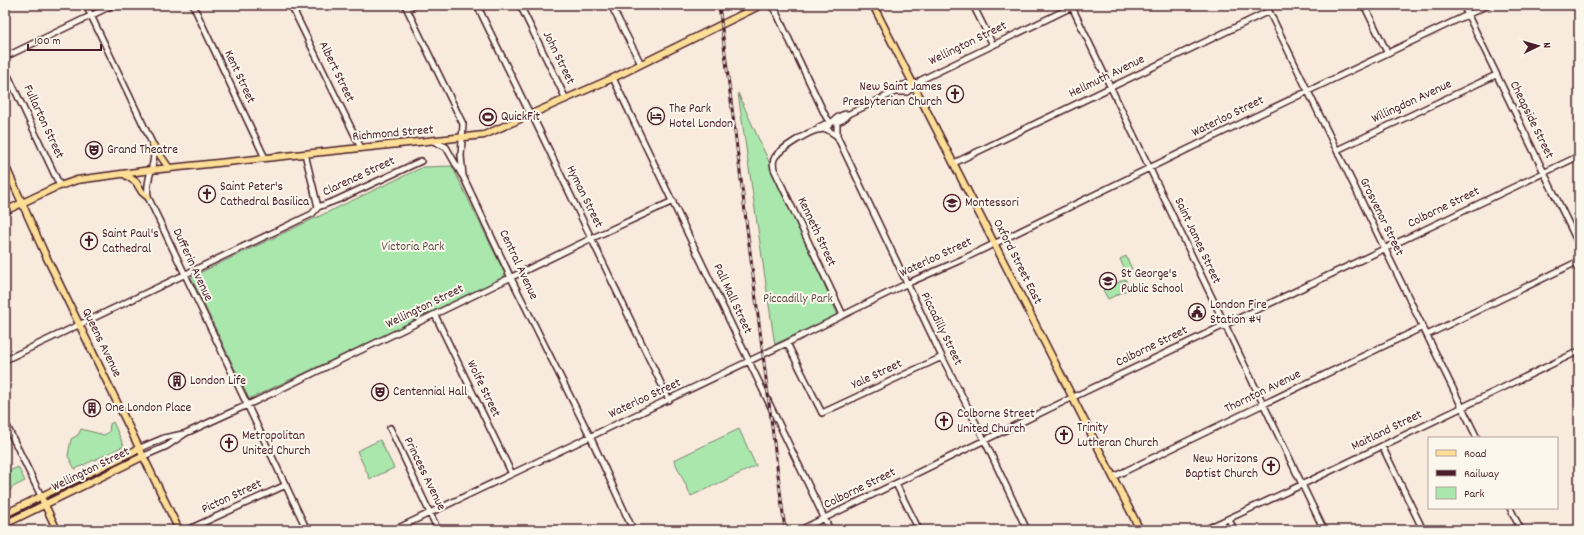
<svg xmlns="http://www.w3.org/2000/svg" width="1584" height="535" viewBox="0 0 1584 535" font-family="Dekko,sans-serif">
	<style>
		.green { fill: #a9e7ad; stroke: #7a836c }
		.lines { fill: none; stroke-linecap: round; stroke-linejoin: round }
		.minor-casing { stroke: #4a1f2b; stroke-width: 8 }
		.major-casing { stroke: #4a1f2b; stroke-width: 9 }
		.minor { stroke: #fbf7ec; stroke-width: 5 }
		.major { stroke: #fdde96; stroke-width: 6 }
		.rail-casing { stroke: #4a1f2b; stroke-width: 3 }
		.rail { stroke: #fbf7ec; stroke-width: 1.5; stroke-dasharray: 4.5; stroke-linecap: butt }
		.labels { text-anchor: middle; dominant-baseline: central; stroke-width: 4; stroke-linejoin: round; paint-order: stroke }
		.street-label { font-size: 13px; fill: #4a1f2b; stroke: #fbf7ec }
		.poi-label { font-size: 13px; fill: #4a1f2b; stroke: #fbf7ec; text-anchor: start }
		.park-label { font-size: 13px; fill: #62514c; stroke: #fbf7ec }
	</style>
	<rect width="100%" height="100%" fill="#f8ebdd"/>
	<filter id="ink" filterUnits="userSpaceOnUse"><feTurbulence type="fractalNoise" baseFrequency=".025" numOctaves="2"/><feDisplacementMap in="SourceGraphic" scale="8" xChannelSelector="R" yChannelSelector="G"/><feConvolveMatrix kernelMatrix="1 2 1 2 8 2 1 2 1" color-interpolation-filters="sRGB"/></filter>
	<g filter="url(#ink)">
		<!-- green -->
		<path class="green" d="M 738,93 L 838,315 L 775,344 L 774,339 Z
			M 452,166 L 505,274 L 500,281 L 249,399 L 191,277 L 423,167 Z
			M 1126,256 L 1132,269 L 1126,273 L 1120,259 Z
			M 1125,279 L 1129,289 L 1108,299 L 1103,290 Z
			M 113,422 L 124,446 L 75,469 L 68,456 L 71,439 L 78,435 L 81,429 L 104,435 L 109,432 L 110,424 Z
			M 739,429 L 756,466 L 691,496 L 674,460 Z
			M 380,440 L 394,468 L 370,479 L 357,451 Z
			M 18,467 L 25,481 L 11,488 L 11,490 L 5,493 L 5,473 Z"/>
		<g class="lines">
			<!-- minor casing -->
			<g class="minor-casing">
				<path id="minor" d="M 86,5 L 153,145 C 157,166 145,176 148,197 L 307,530
					M 193,5 L 265,158
					M 291,5 L 361,148
					M 405,5 L 463,124 L 461,156 L 463,176 L 511,278 L 590,436 L 633,530
					M 477,5 L 527,108 L 534,119 L 669,400
					M 520,5 L 566,99
					M 611,5 L 641,64
					M 771,5 L 777,14 L 826,117 L 831,123
					M 776,5 L 777,14
					M 973,5 L 993,45
					M 1071,5 L 1324,530
					M 1266,5 L 1477,438
					M 1364,5 L 1387,52
					M 1463,5 L 1579,245
					M 407,8 L 414,5
					M 5,57 L 113,5
					M 5,69 L 60,186
					M 613,78 L 830,530
					M 895,92 L 907,92 L 921,80 L 1076,5
					M 834,121 C 840,123 846,118 849,114 L 895,92 C 900,84 906,84 914,84
					M 837,122 L 837,136 L 942,357 L 981,433 L 1027,530
					M 825,128 L 837,136
					M 818,130 L 819,127 L 825,124 L 829,124
					M 433,141 L 446,147 L 462,175
					M 1337,150 L 1496,75
					M 305,154 L 318,207
					M 954,163 L 1269,11
					M 435,315 L 512,474
					M 843,315 L 774,169 C 773,165 773,160 775,157 C 780,149 808,132 817,130 C 821,130 823,130 826,128 C 833,122 839,113 849,114
					M 1427,335 L 1579,261
					M 787,343 L 822,413 L 942,357
					M 5,360 L 312,214 L 318,207 L 337,200 L 421,161
					M 5,422 L 41,496
					M 390,428 L 438,530
					M 1382,446 L 1423,530
					M 140,448 L 164,438 L 183,434
					M 144,456 L 167,446 L 186,433 L 256,401 L 588,240 L 673,201
					M 1113,477 L 1423,327
					M 896,484 L 919,530
					M 1510,508 L 1521,530
					M 1229,519 L 1234,530
					M 187,530 L 286,485
					M 394,530 L 787,343 L 906,284 L 963,259 L 1258,115 L 1488,5
					M 800,530 L 1063,402 L 1579,156
					M 1204,530 L 1297,487 L 1579,351"/>
			</g>
			<!-- major casing -->
			<g class="major-casing">
				<path id="major" d="M 873,5 L 1140,530
					M 153,145 L 169,168
					M 5,165 L 44,252 L 179,530
					M 124,174 L 136,182 L 142,192 L 148,197
					M 5,211 L 54,188 L 77,180 L 151,170 L 484,135 L 613,78 L 761,5
					M 43,501 L 57,530
					M 5,514 L 140,448
					M 5,524 L 144,456"/>
			</g>
			<!-- minor -->
			<use href="#minor" class="minor"/>
			<!-- major -->
			<use href="#major" class="major"/>
			<!-- rail casing -->
			<g class="rail-casing">
				<path id="rail" d="M 719,5 L 785,530"/>
			</g>
			<!-- rail -->
			<use href="#rail" class="rail"/>
		</g>
	</g>
	<!-- icons -->
	<defs>
		<g id="church-ring" transform="scale(0.9)"><circle r="9.5" fill="#fbf7ec" stroke="#4a1f2b" stroke-width="1.5"/><path d="M-1.2-6h2.4v3.5h3.3v2.4h-3.3V6h-2.4V-.1h-3.3v-2.4h3.3Z" fill="#4a1f2b"/></g>
		<g id="hotel-ring" transform="scale(0.9)"><circle r="9.5" fill="#fbf7ec" stroke="#4a1f2b" stroke-width="1.5"/><path d="M-6-4.5h1.5V1H6V5H4.5V3h-9V5H-6ZM-4 0a1.8 1.8 0 1 1 3.6 0ZM.5 0V-2.5h3Q6-2.5 6 0Z" fill="#4a1f2b"/></g>
		<g id="stadium-ring" transform="scale(0.9)"><circle r="9.5" fill="#fbf7ec" stroke="#4a1f2b" stroke-width="1.5"/><path d="M0-5a6.5 5 0 1 0 0 10a6.5 5 0 1 0 0-10ZM-3.5-1.8h7v3.6h-7Z" fill="#4a1f2b"/></g>
		<g id="theatre-ring" transform="scale(0.9)"><circle r="9.5" fill="#fbf7ec" stroke="#4a1f2b" stroke-width="1.5"/><path d="M-5-5.5Q0-4 5-5.5V0Q5 5 0 6Q-5 5-5 0ZM-3.3-2.5H-1v1.5H-3.3ZM1-2.5H3.3v1.5H1ZM-2.8 1Q0 5.5 2.8 1Z" fill="#4a1f2b"/></g>
		<g id="school-ring" transform="scale(0.9)"><circle r="9.5" fill="#fbf7ec" stroke="#4a1f2b" stroke-width="1.5"/><path d="M0-5L7-2L0 1L-7-2ZM-4 1L0 2.5L4 1V4Q0 6-4 4Z" fill="#4a1f2b"/></g>
		<g id="civic-ring" transform="scale(0.9)"><circle r="9.5" fill="#fbf7ec" stroke="#4a1f2b" stroke-width="1.5"/><path d="M-.6-6.5H3V-4.5H.6V-3L4-1V1h2V6H-6V1h2V-1L-.6-3ZM-1.2 2.5V6h2.4V2.5Z" fill="#4a1f2b"/></g>
		<g id="building-ring" transform="scale(0.9)"><circle r="9.5" fill="#fbf7ec" stroke="#4a1f2b" stroke-width="1.5"/><path d="M-4-6H4V6H1V3H-1V6H-4ZM-2.5-4.3h1.7v1.8h-1.7ZM.8-4.3h1.7v1.8H.8ZM-2.5-1h1.7V.8h-1.7ZM.8-1h1.7V.8H.8Z" fill="#4a1f2b"/></g>
	</defs>
	<g fill-rule="evenodd">
		<use href="#church-ring" x="955" y="94"/>
		<use href="#hotel-ring" x="656" y="116"/>
		<use href="#stadium-ring" x="488" y="117"/>
		<use href="#theatre-ring" x="94" y="150"/>
		<use href="#church-ring" x="207" y="194"/>
		<use href="#school-ring" x="952" y="203"/>
		<use href="#church-ring" x="89" y="241"/>
		<use href="#school-ring" x="1108" y="281"/>
		<use href="#civic-ring" x="1197" y="312"/>
		<use href="#building-ring" x="177" y="381"/>
		<use href="#theatre-ring" x="380" y="392"/>
		<use href="#building-ring" x="92" y="408"/>
		<use href="#church-ring" x="944" y="421"/>
		<use href="#church-ring" x="1064" y="435"/>
		<use href="#church-ring" x="229" y="443"/>
		<use href="#church-ring" x="1271" y="466"/>
	</g>
	<g class="labels">
		<!-- street labels -->
		<g class="street-label">
			<text transform="translate(968 44) rotate(-26)">Wellington Street</text>
			<text transform="translate(558 58) rotate(64)">John Street</text>
			<text transform="translate(336 72) rotate(64)">Albert Street</text>
			<text transform="translate(239 77) rotate(65)">Kent Street</text>
			<text transform="translate(1107 77) rotate(-26)">Hellmuth Avenue</text>
			<text transform="translate(1412 102) rotate(-25)">Willingdon Avenue</text>
			<text transform="translate(1228 117) rotate(-26)">Waterloo Street</text>
			<text transform="translate(1531 120) rotate(64)">Cheapside Street</text>
			<text transform="translate(43 122) rotate(65)">Fullarton Street</text>
			<text transform="translate(393 134) rotate(-5)">Richmond Street</text>
			<text transform="translate(359 177) rotate(-25)">Clarence Street</text>
			<text transform="translate(584 197) rotate(64)">Hyman Street</text>
			<text transform="translate(1444 208) rotate(-26)">Colborne Street</text>
			<text transform="translate(1381 217) rotate(64)">Grosvenor Street</text>
			<text transform="translate(816 232) rotate(65)">Kenneth Street</text>
			<text transform="translate(1197 241) rotate(65)">Saint James Street</text>
			<text transform="translate(936 258) rotate(-25)">Waterloo Street</text>
			<text transform="translate(1017 262) rotate(63)">Oxford Street East</text>
			<text transform="translate(192 265) rotate(65)">Dufferin Avenue</text>
			<text transform="translate(518 265) rotate(65)">Central Avenue</text>
			<text transform="translate(732 299) rotate(65)">Pall Mall Street</text>
			<text transform="translate(425 307) rotate(-26)">Wellington Street</text>
			<text transform="translate(941 329) rotate(64)">Piccadilly Street</text>
			<text transform="translate(101 343) rotate(64)">Queens Avenue</text>
			<text transform="translate(1152 347) rotate(-26)">Colborne Street</text>
			<text transform="translate(877 375) rotate(-25)">Yale Street</text>
			<text transform="translate(483 389) rotate(64)">Wolfe Street</text>
			<text transform="translate(1263 392) rotate(-26)">Thornton Avenue</text>
			<text transform="translate(645 399) rotate(-25)">Waterloo Street</text>
			<text transform="translate(1387 431) rotate(-26)">Maitland Street</text>
			<text transform="translate(91 470) rotate(-26)">Wellington Street</text>
			<text transform="translate(424 474) rotate(64)">Princess Avenue</text>
			<text transform="translate(860 489) rotate(-26)">Colborne Street</text>
			<text transform="translate(232 497) rotate(-25)">Picton Street</text>
		</g>
		<!-- poi labels -->
		<g class="poi-label">
			<text x="942" y="87" text-anchor="end">New Saint James<tspan x="942" dy="15">Presbyterian Church</tspan></text>
			<text x="669" y="109">The Park<tspan x="669" dy="15">Hotel London</tspan></text>
			<text x="501" y="117">QuickFit</text>
			<text x="107" y="150">Grand Theatre</text>
			<text x="220" y="187">Saint Peter's<tspan x="220" dy="15">Cathedral Basilica</tspan></text>
			<text x="965" y="203">Montessori</text>
			<text x="102" y="234">Saint Paul's<tspan x="102" dy="15">Cathedral</tspan></text>
			<text x="1121" y="274">St George's<tspan x="1121" dy="15">Public School</tspan></text>
			<text x="1210" y="305">London Fire<tspan x="1210" dy="15">Station #4</tspan></text>
			<text x="190" y="381">London Life</text>
			<text x="393" y="392">Centennial Hall</text>
			<text x="105" y="408">One London Place</text>
			<text x="957" y="414">Colborne Street<tspan x="957" dy="15">United Church</tspan></text>
			<text x="1077" y="428">Trinity<tspan x="1077" dy="15">Lutheran Church</tspan></text>
			<text x="242" y="436">Metropolitan<tspan x="242" dy="15">United Church</tspan></text>
			<text x="1258" y="459" text-anchor="end">New Horizons<tspan x="1258" dy="15">Baptist Church</tspan></text>
		</g>
		<!-- park labels -->
		<g class="park-label">
			<text x="413" y="247">Victoria Park</text>
			<text x="798" y="299">Piccadilly Park</text>
		</g>
	</g>
	<!-- margin -->
	<rect width="1584" height="535" fill="none" stroke="#fbf7ec" stroke-width="20"/>
	<rect x="10" y="10" width="1564" height="515" fill="none" stroke="#4a1f2b" stroke-width="1.5" filter="url(#ink)"/>
	<!-- legend -->
	<rect x="1428" y="437" width="130" height="72" fill="#fbf7ec" stroke="#b4a19f"/>
	<rect x="1436" y="450" width="20" height="6" fill="#fdde96" stroke="#b4a19f"/>
	<text x="1464" y="457" font-size="12" fill="#4a1f2b">Road</text>
	<rect x="1436" y="470" width="20" height="6" fill="#4a1f2b" stroke="#b4a19f"/>
	<text x="1464" y="477" font-size="12" fill="#4a1f2b">Railway</text>
	<rect x="1436" y="487" width="20" height="12" fill="#a9e7ad" stroke="#b4a19f"/>
	<text x="1464" y="497" font-size="12" fill="#4a1f2b">Park</text>
	<!-- north arrow -->
	<g transform="translate(1538 46) rotate(85)" stroke="#fbf7ec" stroke-width="3" paint-order="stroke">
	<path d="M0-3L7 15L0 10L-7 15Z" fill="#4a1f2b"/>
	<text y="-6" font-size="11" font-weight="bold" text-anchor="middle" fill="#4a1f2b">N</text>
	</g>
	<!-- scale -->
	<path d="M28 44v6h73v-6" fill="none" stroke="#4a1f2b" stroke-width="2"/>
	<text x="34" y="44" font-size="12" fill="#4a1f2b" stroke="#fbf7ec" stroke-width="3" paint-order="stroke">100 m</text>
</svg>
